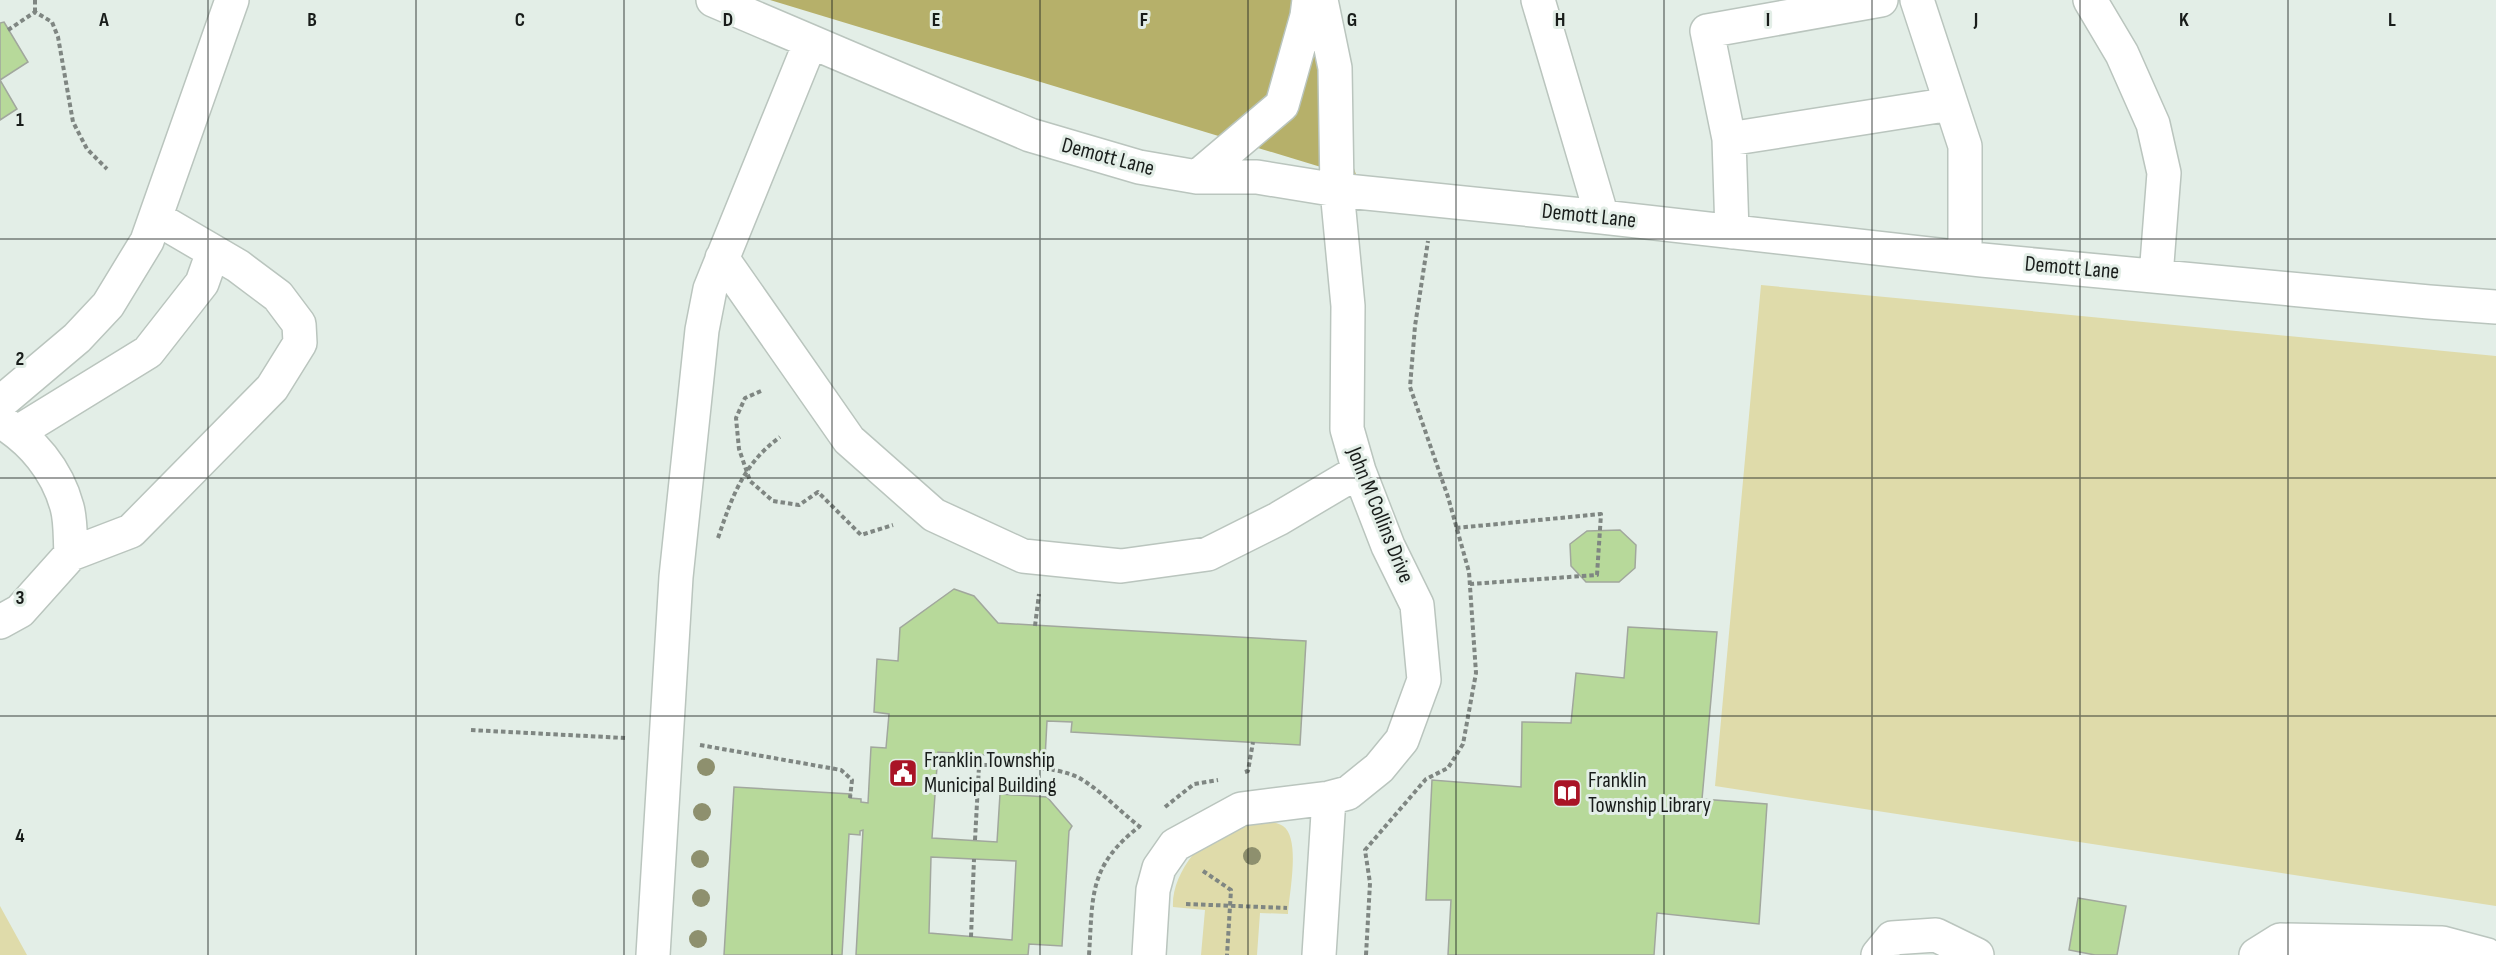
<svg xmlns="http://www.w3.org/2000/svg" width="2496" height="955" viewBox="0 0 2496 955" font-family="'Sofia Sans Condensed',sans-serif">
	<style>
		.green { fill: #dfdbaa }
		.forest { fill: #b6b06a }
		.building { fill: #b7d99a; stroke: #a1a79d; stroke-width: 1.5; fill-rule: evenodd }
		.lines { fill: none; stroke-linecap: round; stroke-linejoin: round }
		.minor-casing { stroke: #bac5be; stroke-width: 36 }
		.path { stroke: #7f8682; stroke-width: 4; stroke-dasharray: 4.5 3; stroke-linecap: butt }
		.minor { stroke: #fff; stroke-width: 33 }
		.tree { fill: #8e906e }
		.grid { fill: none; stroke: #191d1b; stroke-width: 1.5; stroke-opacity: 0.55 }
		.labels { text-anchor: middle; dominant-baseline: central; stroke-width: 6; stroke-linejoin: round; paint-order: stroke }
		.street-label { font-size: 22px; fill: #191d1b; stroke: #e3eee7 }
		.poi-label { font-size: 22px; fill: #191d1b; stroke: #e3eee7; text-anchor: start }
		.grid-label { font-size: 20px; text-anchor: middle; font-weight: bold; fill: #191d1b; stroke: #e3eee7; stroke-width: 6; stroke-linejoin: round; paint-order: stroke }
	</style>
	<rect width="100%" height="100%" fill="#e3eee7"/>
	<!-- green -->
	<path class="green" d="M 1761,285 L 2496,356 L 2496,906 L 1715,786 Z
		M 1265,820 C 1270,822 1278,823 1283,826 C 1301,838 1289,894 1288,914 L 1260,913 L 1257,955 L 1201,955 L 1205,910 L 1173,907 C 1171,874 1204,832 1237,824 C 1246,822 1256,821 1265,820 Z
		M 0,906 L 27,955 L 0,955 Z"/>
	<!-- forest -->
	<path class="forest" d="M 770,0 L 1302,0 L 1357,178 Z"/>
	<!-- building -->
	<path class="building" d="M 4,22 L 28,62 L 0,80 L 0,23 Z
		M 0,80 L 17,109 L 0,120 Z
		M 1620,530 L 1636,545 L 1635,568 L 1619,582 L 1586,582 L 1571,566 L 1570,544 L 1587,531 Z
		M 954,589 L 974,596 L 998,623 L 1306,641 L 1300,745 L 1071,732 L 1072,722 L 1047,721 L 1045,759 L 938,752 L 932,838 L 997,842 L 1000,794 L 1047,797 L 1072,826 L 1069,831 L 1062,946 L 1029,944 L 1028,955 L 856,955 L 863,830 L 860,831 L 860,835 L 849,834 L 842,955 L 724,955 L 734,787 L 851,794 L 850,798 L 861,799 L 861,802 L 868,803 L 871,747 L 886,748 L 889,714 L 874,712 L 877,659 L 898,661 L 900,628 ZM 931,857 L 1016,861 L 1012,940 L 929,933 Z
		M 1628,627 L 1717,632 L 1702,799 L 1767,804 L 1759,924 L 1657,913 L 1654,955 L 1448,955 L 1451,900 L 1426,900 L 1432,780 L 1521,787 L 1522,722 L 1571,723 L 1576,673 L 1624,678 Z
		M 2078,898 L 2126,906 L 2117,955 L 2095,955 L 2069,950 Z"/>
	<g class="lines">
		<!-- minor casing -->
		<g class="minor-casing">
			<path id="minor" d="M 713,0 L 1030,135 L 1139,167 L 1197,177 L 1257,177 L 1337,190 L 1602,217 L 1982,260 L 2429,302 L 2496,307
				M 1538,0 L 1602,217
				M 1917,0 L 1965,146 L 1965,258
				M 2090,0 L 2122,54 L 2153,124 L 2164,173 L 2156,276
				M 1729,139 L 1951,104
				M 1197,177 L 1282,105 L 1307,16 L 1309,0
				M 1732,232 L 1729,139 L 1707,31 L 1881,0
				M 722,258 L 849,440 L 934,515 L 1023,556 L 1121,566 L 1208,554 L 1278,519 L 1359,471
				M 0,403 L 77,338 L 108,305 L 147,241 L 232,0
				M 0,421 C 32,440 57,470 67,507 C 71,521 70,539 71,554 L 20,611 L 0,622
				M 18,432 L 148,352 L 202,283 L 213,252
				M 71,554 L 131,531 L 272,388 L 300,343 L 299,324 L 278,296 L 238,266 L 156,218
				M 653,955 L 676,577 L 702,330 L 710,289 L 810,43
				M 1149,955 L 1153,890 L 1159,868 L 1175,845 L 1241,809 L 1329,798 L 1348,793 L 1379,768 L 1402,740 L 1424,680 L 1417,605 L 1388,546 L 1359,471 L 1347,429 L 1348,306 L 1337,190 L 1335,68 L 1321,0
				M 1319,955 L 1329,798
				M 1878,955 L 1892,938 L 1936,935 L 1977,955
				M 2256,955 L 2280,940 L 2442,943 L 2487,955"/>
		</g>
		<!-- path -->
		<path class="path" d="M 35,12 L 35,0
			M 8,30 L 35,12 L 52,22 L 58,37 L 73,122 L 87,149 L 107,169
			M 761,391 L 745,398 L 736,418 L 739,449 L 750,481 L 773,501 L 799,505 L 818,492 L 861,535 L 893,525
			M 1456,528 L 1601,514 L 1597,575 L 1470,584
			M 718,538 C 732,497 743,464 780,437
			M 1035,626 L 1039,594
			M 471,730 L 625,738
			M 700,745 L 841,770 L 852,780 L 850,798
			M 953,764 C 986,766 1055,763 1081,779 C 1104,793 1121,813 1143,829
			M 1245,772 L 1248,771 L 1253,742
			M 1165,807 L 1194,784 L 1218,780
			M 975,840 L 979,766
			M 1203,871 L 1231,890 L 1227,955
			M 1186,904 L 1287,908
			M 971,937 L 974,859
			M 1089,955 C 1093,896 1088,866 1140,826
			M 1366,955 L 1370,883 L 1365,850 L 1426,779 L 1448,768 L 1463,744 L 1476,673 L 1469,572 L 1448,497 L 1410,387 L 1415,326 L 1428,241"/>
		<!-- minor -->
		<use href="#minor" class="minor"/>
	</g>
	<!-- trees -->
	<g class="tree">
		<circle cx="706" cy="767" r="9"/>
		<circle cx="702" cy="812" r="9"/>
		<circle cx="1252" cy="856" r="9"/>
		<circle cx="700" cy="859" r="9"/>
		<circle cx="701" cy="898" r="9"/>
		<circle cx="698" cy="939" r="9"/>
	</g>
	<!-- grid -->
	<path class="grid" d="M 208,0 L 208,955M 416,0 L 416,955M 624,0 L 624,955M 832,0 L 832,955M 1040,0 L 1040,955M 1248,0 L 1248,955M 1456,0 L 1456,955M 1664,0 L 1664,955M 1872,0 L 1872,955M 2080,0 L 2080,955M 2288,0 L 2288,955M 0,239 L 2496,239M 0,478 L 2496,478M 0,716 L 2496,716"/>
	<!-- icons -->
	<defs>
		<g id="civic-square" transform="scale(1.5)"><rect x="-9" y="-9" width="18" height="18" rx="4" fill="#a91426" stroke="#e3eee7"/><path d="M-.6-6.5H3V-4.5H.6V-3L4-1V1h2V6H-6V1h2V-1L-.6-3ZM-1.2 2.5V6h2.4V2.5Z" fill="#fff"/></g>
		<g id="library-square" transform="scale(1.5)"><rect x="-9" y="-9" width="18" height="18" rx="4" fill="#a91426" stroke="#e3eee7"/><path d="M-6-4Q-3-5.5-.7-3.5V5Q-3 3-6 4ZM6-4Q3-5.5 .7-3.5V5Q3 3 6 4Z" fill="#fff"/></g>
	</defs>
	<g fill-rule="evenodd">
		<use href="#civic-square" x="903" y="773"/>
		<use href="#library-square" x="1567" y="793"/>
	</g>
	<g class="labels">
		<!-- street labels -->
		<g class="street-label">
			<text transform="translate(1108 157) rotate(15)">Demott Lane</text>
			<text transform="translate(1589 216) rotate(6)">Demott Lane</text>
			<text transform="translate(2072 268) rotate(5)">Demott Lane</text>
			<text transform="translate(1380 515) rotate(68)">John M Collins Drive</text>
		</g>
		<!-- poi labels -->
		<g class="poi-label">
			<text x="924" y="760">Franklin Township<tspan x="924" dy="25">Municipal Building</tspan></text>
			<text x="1588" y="780">Franklin<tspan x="1588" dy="25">Township Library</tspan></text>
		</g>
	</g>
	<g class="grid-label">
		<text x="104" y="26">A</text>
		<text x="312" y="26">B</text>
		<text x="520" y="26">C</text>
		<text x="728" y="26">D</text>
		<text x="936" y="26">E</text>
		<text x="1144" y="26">F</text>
		<text x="1352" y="26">G</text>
		<text x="1560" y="26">H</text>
		<text x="1768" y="26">I</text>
		<text x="1976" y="26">J</text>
		<text x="2184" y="26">K</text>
		<text x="2392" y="26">L</text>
		<text x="20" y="126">1</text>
		<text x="20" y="365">2</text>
		<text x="20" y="604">3</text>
		<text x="20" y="842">4</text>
	</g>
</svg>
